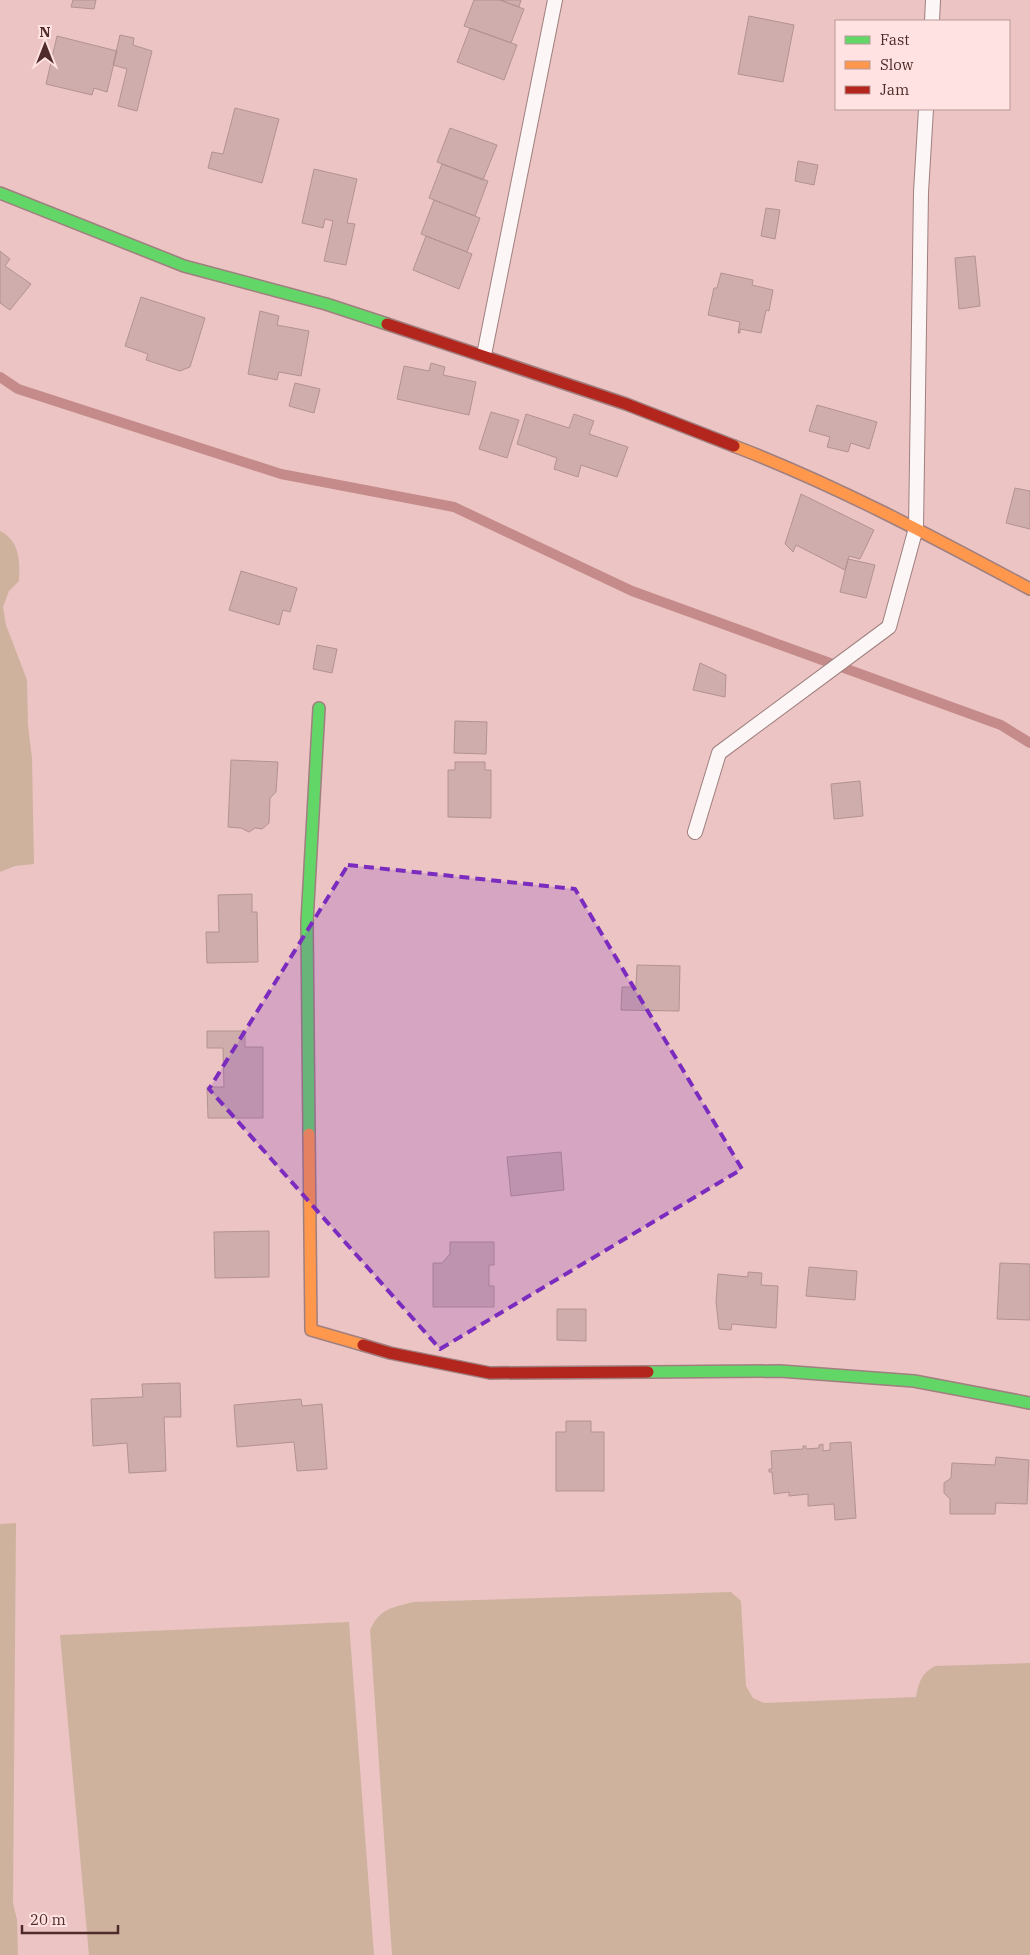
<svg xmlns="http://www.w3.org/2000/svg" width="1030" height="1955" viewBox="0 0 1030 1955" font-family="'IBM Plex Serif',serif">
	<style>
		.green { fill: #ceb29e }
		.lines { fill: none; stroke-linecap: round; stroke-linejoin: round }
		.stream { stroke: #c48b8a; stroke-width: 10 }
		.building { fill: #cfadac; stroke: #b39292 }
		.lane-casing { stroke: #9f7f7f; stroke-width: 16 }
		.fast-casing { stroke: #9f7f7f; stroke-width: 14 }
		.slow-casing { stroke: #9f7f7f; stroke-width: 14 }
		.jam-casing { stroke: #9f7f7f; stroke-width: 14 }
		.lane { stroke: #fcf6f6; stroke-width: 14 }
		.fast { stroke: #63d668; stroke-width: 11 }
		.slow { stroke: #ff974d; stroke-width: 11 }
		.jam { stroke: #b3261e; stroke-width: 11 }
		.marked { fill: #7b2cbf; fill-opacity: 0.2; stroke: #7b2cbf; stroke-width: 4; stroke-dasharray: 10 6; stroke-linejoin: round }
	</style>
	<rect width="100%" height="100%" fill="#ebc4c3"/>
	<!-- green -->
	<path class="green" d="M 0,531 C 20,541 20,561 19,581 L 9,591 L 3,607 L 6,625 L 27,680 L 28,725 L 32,759 L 34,864 L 15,866 L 0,872 Z
		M 16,1523 L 13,1903 L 17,1920 L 18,1955 L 0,1955 L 0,1524 Z
		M 731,1592 L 741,1601 L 746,1686 L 753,1698 L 764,1703 L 916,1697 C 919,1682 921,1674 935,1666 L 1030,1663 L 1030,1955 L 392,1955 L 370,1630 C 380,1608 392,1608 413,1602 Z
		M 349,1622 L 374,1955 L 89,1955 L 60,1635 Z"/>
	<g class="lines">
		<!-- stream -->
		<path class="stream" d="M 0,377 L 18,389 L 281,474 L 454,507 L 632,591 L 1001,725 L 1030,743"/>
	</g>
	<!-- building -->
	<path class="building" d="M 73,0 L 96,0 L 94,9 L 71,7 Z
		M 474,0 L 500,0 L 524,9 L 511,43 L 464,26 Z
		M 500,0 L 521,0 L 519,7 Z
		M 749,16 L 794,25 L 783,82 L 738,74 Z
		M 470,28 L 517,45 L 504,80 L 457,62 Z
		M 120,35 L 134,38 L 133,45 L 152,51 L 137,111 L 118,106 L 127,69 L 113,65 Z
		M 57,36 L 117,51 L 107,92 L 94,88 L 92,95 L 46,84 Z
		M 235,108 L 279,119 L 262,183 L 208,168 L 212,152 L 223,154 Z
		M 450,128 L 497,145 L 483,180 L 437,162 Z
		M 798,161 L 818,165 L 814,185 L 795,181 Z
		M 442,164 L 488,181 L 475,216 L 429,198 Z
		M 314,169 L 357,179 L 347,223 L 355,224 L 346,265 L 324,261 L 333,221 L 325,219 L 323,228 L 302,223 Z
		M 434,200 L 480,218 L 467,252 L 421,234 Z
		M 766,208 L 780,210 L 775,239 L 761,236 Z
		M 426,236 L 472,254 L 459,289 L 413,270 Z
		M 0,251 L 10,259 L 5,266 L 31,284 L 10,310 L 0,303 Z
		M 975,256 L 980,306 L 959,309 L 955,258 Z
		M 721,273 L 753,280 L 752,285 L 773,290 L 769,311 L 766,310 L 761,333 L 740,329 L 740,333 L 738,333 L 740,322 L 708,315 L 714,288 L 717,288 Z
		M 141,297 L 205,318 L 190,367 L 180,371 L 146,360 L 148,354 L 125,346 Z
		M 260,311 L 279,316 L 277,325 L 309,331 L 301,376 L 279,372 L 277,380 L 248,374 Z
		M 431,363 L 445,367 L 443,375 L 476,382 L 469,415 L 397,399 L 404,366 L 429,371 Z
		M 295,383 L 320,389 L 314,413 L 289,406 Z
		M 817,405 L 877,422 L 869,449 L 851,443 L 848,452 L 827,447 L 830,437 L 809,431 Z
		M 491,412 L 519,420 L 507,458 L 479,449 Z
		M 526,414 L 569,428 L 574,414 L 594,421 L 589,434 L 628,447 L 617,477 L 581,465 L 578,477 L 554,469 L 557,458 L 517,444 Z
		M 1015,488 L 1030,491 L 1030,529 L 1006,523 Z
		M 801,494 L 874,530 L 860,559 L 849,556 L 845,570 L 796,545 L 793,552 L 785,544 Z
		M 848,559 L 875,565 L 866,598 L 840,592 Z
		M 241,571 L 297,588 L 290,612 L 283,610 L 279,625 L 229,610 Z
		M 317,645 L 337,649 L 332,673 L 313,669 Z
		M 700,663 L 726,675 L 725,697 L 693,690 Z
		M 455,721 L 487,722 L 486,754 L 454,753 Z
		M 231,760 L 278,762 L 276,792 L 270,798 L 269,823 L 262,829 L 255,828 L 249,832 L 241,828 L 228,827 Z
		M 455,762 L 485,762 L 485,770 L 491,770 L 491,818 L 448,817 L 448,770 L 455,770 Z
		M 860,781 L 863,816 L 834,819 L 831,784 Z
		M 252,894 L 252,912 L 257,912 L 258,962 L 207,963 L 206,932 L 219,932 L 218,895 Z
		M 637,965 L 680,966 L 679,1011 L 621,1010 L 622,987 L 636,987 Z
		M 207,1031 L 245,1031 L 245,1047 L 263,1047 L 263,1118 L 208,1118 L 207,1087 L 224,1087 L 223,1048 L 207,1048 Z
		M 561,1152 L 564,1190 L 511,1196 L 507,1157 Z
		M 269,1231 L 269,1277 L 215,1278 L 214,1232 Z
		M 450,1242 L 494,1242 L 494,1265 L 489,1265 L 489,1286 L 494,1286 L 494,1307 L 433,1307 L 433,1263 L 442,1263 L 450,1254 Z
		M 1000,1263 L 1030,1264 L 1030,1320 L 997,1319 Z
		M 809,1267 L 857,1271 L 855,1300 L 806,1296 Z
		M 748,1272 L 762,1273 L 761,1285 L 778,1286 L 776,1328 L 732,1324 L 731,1330 L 719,1329 L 716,1302 L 718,1274 L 748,1277 Z
		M 557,1309 L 586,1309 L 586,1341 L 557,1340 Z
		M 180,1383 L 181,1417 L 164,1417 L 166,1471 L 129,1473 L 127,1443 L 93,1446 L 91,1399 L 143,1397 L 142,1384 Z
		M 301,1399 L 302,1406 L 322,1404 L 327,1469 L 297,1471 L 294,1442 L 237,1447 L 234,1405 Z
		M 566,1421 L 591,1421 L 591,1432 L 604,1432 L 604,1491 L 556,1491 L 556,1432 L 566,1432 Z
		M 851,1442 L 856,1518 L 835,1520 L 834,1504 L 808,1506 L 808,1494 L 789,1496 L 789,1492 L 774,1494 L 772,1472 L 769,1472 L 769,1469 L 772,1469 L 771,1451 L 803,1449 L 803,1446 L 806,1446 L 806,1449 L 819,1448 L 819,1445 L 823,1444 L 823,1451 L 830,1450 L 830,1443 Z
		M 996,1457 L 1029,1460 L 1027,1504 L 996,1503 L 995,1514 L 950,1514 L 950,1499 L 944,1493 L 944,1483 L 951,1478 L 952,1463 L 995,1465 Z"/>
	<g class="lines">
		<!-- lane casing -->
		<g class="lane-casing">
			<path id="lane" d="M 932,21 L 933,0
				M 484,355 L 555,0
				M 695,832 L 719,753 L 889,627 L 916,528 L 921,192 L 926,109"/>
		</g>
		<!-- fast casing -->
		<g class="fast-casing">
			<path id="fast" d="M 0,193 L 184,266 L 326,304 L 387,324
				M 309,1134 L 307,922 L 319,708
				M 648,1372 L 780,1371 L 914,1381 L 1030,1403"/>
		</g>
		<!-- slow casing -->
		<g class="slow-casing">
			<path id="slow" d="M 734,446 C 836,485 933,537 1030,589
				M 309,1134 L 311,1330 L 363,1345"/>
		</g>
		<!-- jam casing -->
		<g class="jam-casing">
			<path id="jam" d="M 387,324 L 626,404 L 734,446
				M 363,1345 L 390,1353 L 490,1373 L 648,1372"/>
		</g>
		<!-- lane -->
		<use href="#lane" class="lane"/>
		<!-- fast -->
		<use href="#fast" class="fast"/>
		<!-- slow -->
		<use href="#slow" class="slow"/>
		<!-- jam -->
		<use href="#jam" class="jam"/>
	</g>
	<!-- marked area -->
	<path class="marked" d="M 348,865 L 575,889 L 742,1169 L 440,1349 L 209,1089 Z"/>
	<!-- legend -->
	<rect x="835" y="20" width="175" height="90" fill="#ffe2e1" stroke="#b99998"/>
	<rect x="845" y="36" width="25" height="8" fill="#63d668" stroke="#b99998"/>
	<text x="880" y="45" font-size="15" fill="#4f2c2b">Fast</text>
	<rect x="845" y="61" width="25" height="8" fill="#ff974d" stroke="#b99998"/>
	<text x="880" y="70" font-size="15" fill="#4f2c2b">Slow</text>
	<rect x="845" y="86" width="25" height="8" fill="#b3261e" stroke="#b99998"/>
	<text x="880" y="95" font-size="15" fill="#4f2c2b">Jam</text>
	<!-- north arrow -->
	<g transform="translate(45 45)" stroke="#ffe2e1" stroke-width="4" paint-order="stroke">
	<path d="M0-4L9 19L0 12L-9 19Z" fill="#4f2c2b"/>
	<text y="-8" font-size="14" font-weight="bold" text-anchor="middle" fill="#4f2c2b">N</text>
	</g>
	<!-- scale -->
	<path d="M22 1925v8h96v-8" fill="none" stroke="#4f2c2b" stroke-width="2.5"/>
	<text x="30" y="1925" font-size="15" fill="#4f2c2b" stroke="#ffe2e1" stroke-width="4" paint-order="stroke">20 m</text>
</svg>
